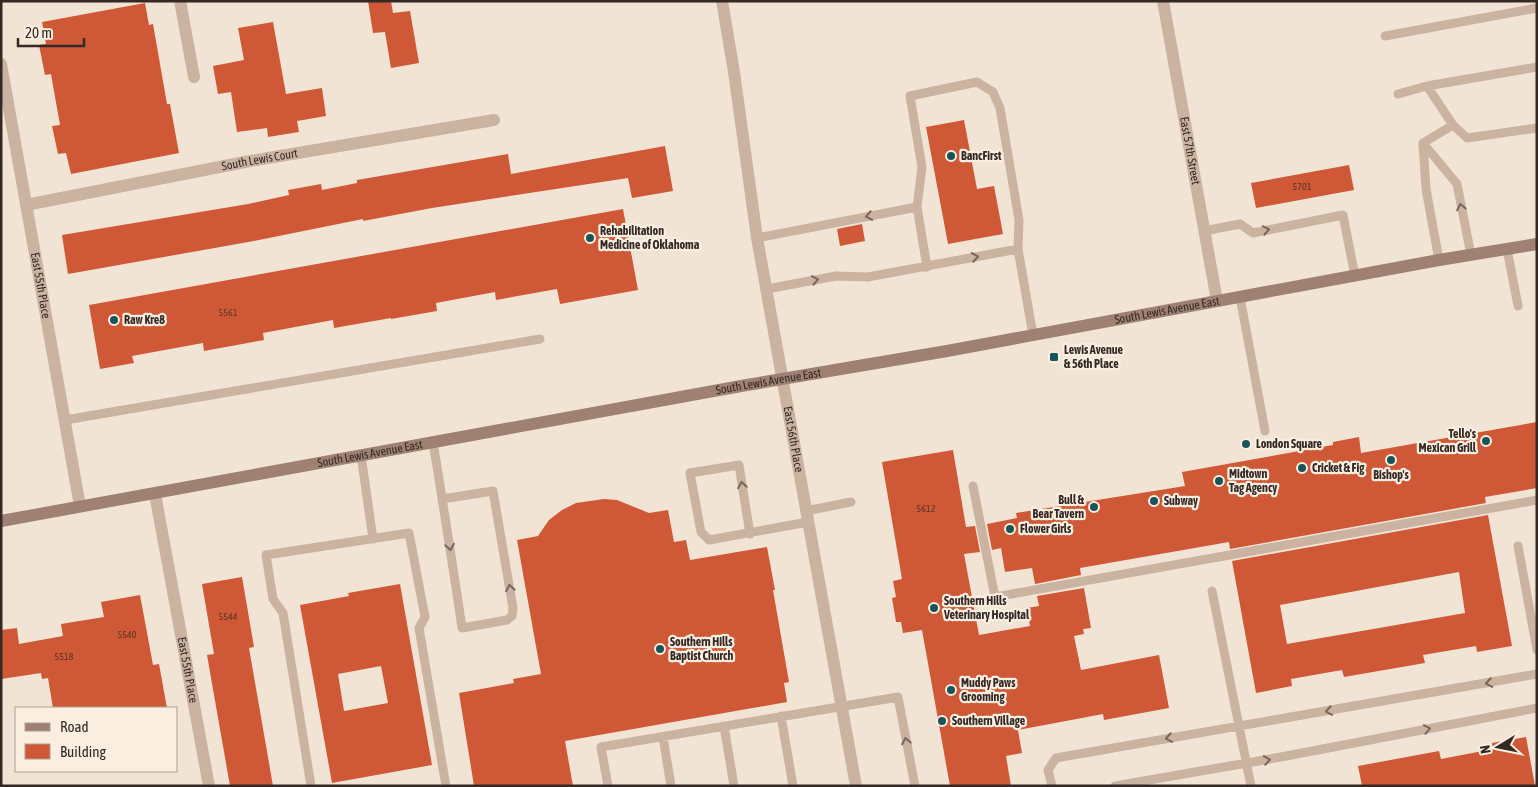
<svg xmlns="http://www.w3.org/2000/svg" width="1538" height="787" viewBox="0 0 1538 787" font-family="'Asap Condensed',sans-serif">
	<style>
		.building { fill: #cf5836; fill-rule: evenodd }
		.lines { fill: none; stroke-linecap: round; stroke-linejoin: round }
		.service { stroke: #cbb3a1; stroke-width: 9 }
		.minor { stroke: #cbb3a1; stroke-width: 12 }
		.secondary { stroke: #9e8172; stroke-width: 12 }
		.oneway { stroke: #78675c }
		.poi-dot { fill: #175558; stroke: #faeee1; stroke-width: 2 }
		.labels { text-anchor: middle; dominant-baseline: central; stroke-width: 4.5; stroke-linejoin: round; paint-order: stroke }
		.number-label { font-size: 10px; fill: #5b3528 }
		.street-label { font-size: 12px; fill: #342924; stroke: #faeee1 }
		.poi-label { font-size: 12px; font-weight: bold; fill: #342924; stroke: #faeee1; text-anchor: start }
	</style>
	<rect width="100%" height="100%" fill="#f2e4d5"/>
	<!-- building -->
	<path class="building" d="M 368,1 L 391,1 L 393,13 L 410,11 L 419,63 L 391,68 L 385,32 L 373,33 Z
		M 145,3 L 149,25 L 153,24 L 167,104 L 170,104 L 179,153 L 71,174 L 66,153 L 58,154 L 52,126 L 60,125 L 51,74 L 45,75 L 39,45 L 46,44 L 42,22 Z
		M 273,22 L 286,94 L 322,88 L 326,116 L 297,121 L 299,132 L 268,137 L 267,128 L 237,132 L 231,92 L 218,94 L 213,66 L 244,60 L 238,28 Z
		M 964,120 L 977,189 L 994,186 L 1003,234 L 948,244 L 926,127 Z
		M 665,146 L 673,191 L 632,198 L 628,178 L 432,208 L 363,221 L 363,219 L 254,241 L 68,274 L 62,235 L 248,204 L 289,195 L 288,190 L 321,184 L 322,190 L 357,183 L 357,180 L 508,154 L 511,174 Z
		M 1349,165 L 1354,190 L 1256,208 L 1251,183 Z
		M 623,209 L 638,290 L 560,304 L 557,289 L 496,300 L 495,292 L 436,303 L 437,311 L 391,319 L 391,318 L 334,328 L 333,320 L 263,333 L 264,340 L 204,351 L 203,343 L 132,356 L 134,363 L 100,369 L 89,305 Z
		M 862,224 L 865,241 L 840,246 L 837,229 Z
		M 1537,422 L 1537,488 L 1485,497 L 1486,503 L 1230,549 L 1229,542 L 1080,568 L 1081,575 L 1035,584 L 1032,568 L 1005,572 L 1001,548 L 992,550 L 987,524 L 1017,518 L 1016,513 L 1185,486 L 1182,472 L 1333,445 L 1333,442 L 1359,437 L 1361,453 Z
		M 953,450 L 966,527 L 975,526 L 980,552 L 964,554 L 979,635 L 1030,626 L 1027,608 L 1039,606 L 1037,596 L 1084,588 L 1091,628 L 1083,629 L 1084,634 L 1074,636 L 1081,670 L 1159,655 L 1169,708 L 1104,720 L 1103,714 L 1018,730 L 1022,753 L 1006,756 L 1011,786 L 950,786 L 922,630 L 903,633 L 901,622 L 896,622 L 892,598 L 896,597 L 893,581 L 902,579 L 882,462 Z
		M 604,499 L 617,500 L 649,513 L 668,510 L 674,542 L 686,540 L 690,560 L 767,547 L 775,590 L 773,590 L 789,682 L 784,683 L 787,702 L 565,741 L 573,786 L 474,786 L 459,693 L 514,683 L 513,679 L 541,674 L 517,540 L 538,536 L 549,520 L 562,510 L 576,503 Z
		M 1488,515 L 1512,646 L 1477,652 L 1476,646 L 1423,655 L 1425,663 L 1344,677 L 1342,670 L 1291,679 L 1292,686 L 1256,693 L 1232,561 ZM 1459,572 L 1465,613 L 1287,644 L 1280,605 Z
		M 242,577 L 254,647 L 249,648 L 273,786 L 230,786 L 207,655 L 214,654 L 202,584 Z
		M 400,584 L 432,765 L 332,783 L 300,605 L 349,596 L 348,593 ZM 381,666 L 388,703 L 344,711 L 338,674 Z
		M 140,595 L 153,665 L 159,664 L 167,708 L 53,708 L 48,678 L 42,679 L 41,673 L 1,679 L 1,630 L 17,628 L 19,644 L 63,636 L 61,624 L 104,617 L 101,602 Z
		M 1526,737 L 1535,786 L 1362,786 L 1358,766 L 1439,751 L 1441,759 L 1493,749 L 1492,743 Z"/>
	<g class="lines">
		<!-- service -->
		<path class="service" d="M 1385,36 L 1537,8
			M 1427,86 L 1453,125 L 1467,138 L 1537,128
			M 1398,94 L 1427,86 L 1537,67
			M 1423,143 L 1457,184 L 1471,255
			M 1423,143 L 1453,125
			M 1423,144 L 1426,189 L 1439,260
			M 1204,231 L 1240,224 L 1253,233 L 1343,215 L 1355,276
			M 757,238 L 917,207
			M 1507,249 L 1518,306
			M 927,267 L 917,207 L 922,167 L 910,96 L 977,82 L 993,92 L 1000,108 L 1019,220 L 1018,249 L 1033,335
			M 767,289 L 836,276 L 868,277 L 1018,249
			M 1240,297 L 1265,431
			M 65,420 L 540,339
			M 433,442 C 443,504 453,566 462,628 L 507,620 L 512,616 L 513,608 L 493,491 L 442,499
			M 361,455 L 373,539
			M 973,486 L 995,597 L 1537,500
			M 806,511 L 851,502
			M 750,534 L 739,465 L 690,473 L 701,532 L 709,540 L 808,522
			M 1518,546 L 1537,650
			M 1212,591 L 1251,786
			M 781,716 L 793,786
			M 724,726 L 734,786
			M 663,737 L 671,786
			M 311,786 L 283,613 L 273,599 L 266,555 L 409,533 L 425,617 L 419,628 L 446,786
			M 608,786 L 601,747 L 898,697 L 915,786
			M 1052,786 L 1048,770 L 1056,758 L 1537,674
			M 1115,786 L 1281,757 L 1537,708"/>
		<!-- minor -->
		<g class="minor">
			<path d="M 180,1 L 194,77"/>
			<path id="s1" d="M 722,1 L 734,72 L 757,238 L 856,786"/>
			<path id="s2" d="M 1163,1 L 1217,301"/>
			<path id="s3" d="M 1,64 L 80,506"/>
			<path id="s4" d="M 26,205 L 250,161 L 494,120"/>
			<path id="s5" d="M 155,494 L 209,786"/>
		</g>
		<!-- secondary -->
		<path class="secondary" id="s6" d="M 1,521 L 741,386 L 947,351 L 1439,260 L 1537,244"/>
	</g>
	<!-- one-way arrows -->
	<defs><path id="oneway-chevron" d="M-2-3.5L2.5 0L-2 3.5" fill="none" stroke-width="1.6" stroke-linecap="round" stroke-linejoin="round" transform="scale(1.25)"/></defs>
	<g class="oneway">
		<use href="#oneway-chevron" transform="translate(1461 207) rotate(-101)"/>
		<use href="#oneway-chevron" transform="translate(869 216) rotate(169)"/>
		<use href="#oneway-chevron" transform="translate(1266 230) rotate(-11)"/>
		<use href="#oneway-chevron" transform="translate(975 257) rotate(-10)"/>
		<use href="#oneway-chevron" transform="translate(815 280) rotate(-11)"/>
		<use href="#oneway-chevron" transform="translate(742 485) rotate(-99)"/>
		<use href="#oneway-chevron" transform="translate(450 547) rotate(81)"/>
		<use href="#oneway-chevron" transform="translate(510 588) rotate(-100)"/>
		<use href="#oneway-chevron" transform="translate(1489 683) rotate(170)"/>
		<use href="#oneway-chevron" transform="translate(1329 711) rotate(170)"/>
		<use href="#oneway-chevron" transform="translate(1427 729) rotate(-11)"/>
		<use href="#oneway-chevron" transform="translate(1169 738) rotate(170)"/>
		<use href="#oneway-chevron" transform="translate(906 741) rotate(-101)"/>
		<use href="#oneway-chevron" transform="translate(1267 760) rotate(-9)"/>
	</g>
	<!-- markers -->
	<g class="poi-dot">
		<circle cx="951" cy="156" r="5"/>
		<circle cx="590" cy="238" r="5"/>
		<circle cx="114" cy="320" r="5"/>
		<rect x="1049" y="352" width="10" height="10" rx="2.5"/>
		<circle cx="1486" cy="441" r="5"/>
		<circle cx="1246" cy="444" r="5"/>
		<circle cx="1391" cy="460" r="5"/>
		<circle cx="1302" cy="468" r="5"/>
		<circle cx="1219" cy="481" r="5"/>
		<circle cx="1154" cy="501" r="5"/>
		<circle cx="1094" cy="507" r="5"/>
		<circle cx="1010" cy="529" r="5"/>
		<circle cx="934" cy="608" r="5"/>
		<circle cx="660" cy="649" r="5"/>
		<circle cx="951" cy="690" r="5"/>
		<circle cx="942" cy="721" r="5"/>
	</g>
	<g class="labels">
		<!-- number labels -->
		<g class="number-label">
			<text x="1302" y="186">5701</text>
			<text x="228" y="312">5561</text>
			<text x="926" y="508">5612</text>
			<text x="228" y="616">5544</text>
			<text x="127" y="634">5540</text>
			<text x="64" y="656">5518</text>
		</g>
		<!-- street labels -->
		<g class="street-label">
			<text stroke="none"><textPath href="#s2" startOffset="152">East 57th Street</textPath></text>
			<text stroke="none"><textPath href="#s4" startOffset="238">South Lewis Court</textPath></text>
			<text stroke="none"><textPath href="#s3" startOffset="225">East 55th Place</textPath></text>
			<text stroke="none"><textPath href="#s6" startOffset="1185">South Lewis Avenue East</textPath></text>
			<text stroke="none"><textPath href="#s6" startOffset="780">South Lewis Avenue East</textPath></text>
			<text stroke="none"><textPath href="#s1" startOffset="444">East 56th Place</textPath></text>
			<text stroke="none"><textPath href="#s6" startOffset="375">South Lewis Avenue East</textPath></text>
			<text stroke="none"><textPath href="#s5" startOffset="179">East 55th Place</textPath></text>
		</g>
		<!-- poi labels -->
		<g class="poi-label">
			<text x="961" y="156">BancFirst</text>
			<text x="600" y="231">Rehabilitation<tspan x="600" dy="14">Medicine of Oklahoma</tspan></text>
			<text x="124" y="320">Raw Kre8</text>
			<text x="1064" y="350">Lewis Avenue<tspan x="1064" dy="14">&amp; 56th Place</tspan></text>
			<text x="1476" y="434" text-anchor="end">Tello's<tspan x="1476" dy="14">Mexican Grill</tspan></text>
			<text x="1256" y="444">London Square</text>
			<text x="1312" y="468">Cricket &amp; Fig</text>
			<text x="1229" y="474">Midtown<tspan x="1229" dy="14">Tag Agency</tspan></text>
			<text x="1391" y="475" text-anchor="middle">Bishop's</text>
			<text x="1084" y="500" text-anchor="end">Bull &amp;<tspan x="1084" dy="14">Bear Tavern</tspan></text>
			<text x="1164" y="501">Subway</text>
			<text x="1020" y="529">Flower Girls</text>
			<text x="944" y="601">Southern Hills<tspan x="944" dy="14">Veterinary Hospital</tspan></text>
			<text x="670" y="642">Southern Hills<tspan x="670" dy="14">Baptist Church</tspan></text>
			<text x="961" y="683">Muddy Paws<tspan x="961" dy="14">Grooming</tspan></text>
			<text x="952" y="721">Southern Village</text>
		</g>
	</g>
	<!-- border -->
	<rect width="1538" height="787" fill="none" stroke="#342924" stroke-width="5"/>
	<!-- legend -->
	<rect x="15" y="707" width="162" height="65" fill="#faeee1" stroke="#ab9f95"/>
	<rect x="25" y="723" width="25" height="8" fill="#9e8172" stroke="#ab9f95"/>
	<text x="60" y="732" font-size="15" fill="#342924">Road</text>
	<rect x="25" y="744" width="25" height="15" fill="#cf5836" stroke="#ab9f95"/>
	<text x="60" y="757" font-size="15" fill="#342924">Building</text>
	<!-- north arrow -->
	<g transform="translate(1498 747) rotate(260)" stroke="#faeee1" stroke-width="4" paint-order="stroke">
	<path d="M0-4L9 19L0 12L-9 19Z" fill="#342924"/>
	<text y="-8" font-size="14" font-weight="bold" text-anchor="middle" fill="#342924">N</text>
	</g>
	<!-- scale -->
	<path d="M18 38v8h66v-8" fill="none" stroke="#342924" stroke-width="2.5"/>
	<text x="25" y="38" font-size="15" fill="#342924" stroke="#faeee1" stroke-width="4" paint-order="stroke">20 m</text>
</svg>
